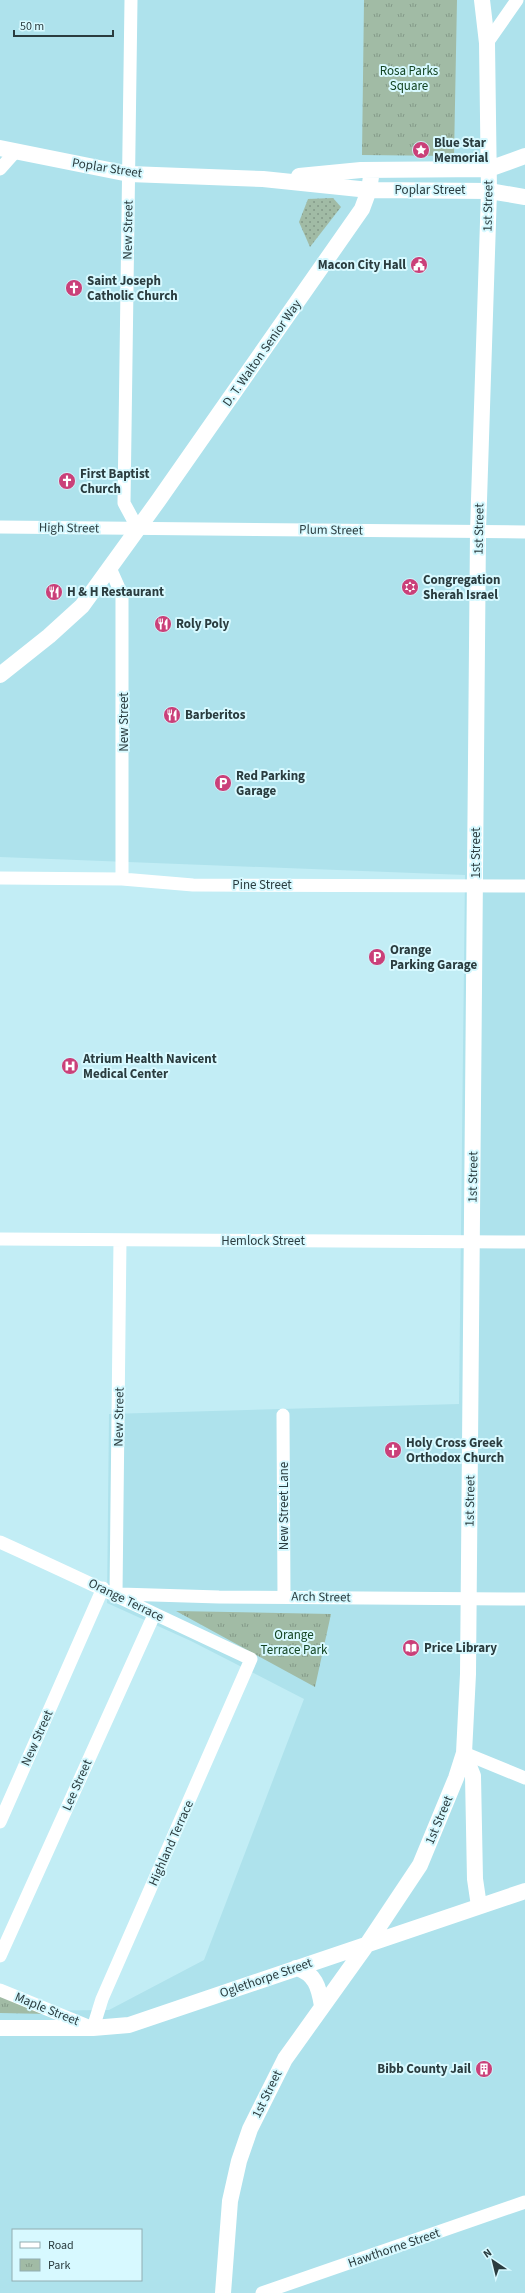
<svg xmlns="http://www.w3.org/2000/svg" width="525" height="2293" viewBox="0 0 525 2293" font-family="'Source Sans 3',sans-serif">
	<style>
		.built { fill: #aee2ec; fill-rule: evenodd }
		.grass { fill: url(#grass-dots) }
		.park { fill: url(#park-tufts) }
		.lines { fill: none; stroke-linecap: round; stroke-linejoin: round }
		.minor { stroke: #fff; stroke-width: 13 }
		.tertiary { stroke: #fff; stroke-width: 16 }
		.labels { text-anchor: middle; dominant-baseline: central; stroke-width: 4; stroke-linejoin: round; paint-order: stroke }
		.park-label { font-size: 13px; fill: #134422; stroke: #d7f9ff }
		.poi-label { font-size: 13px; font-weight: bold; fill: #2a3c3f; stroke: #d7f9ff; text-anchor: start }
		.street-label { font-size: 13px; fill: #2a3c3f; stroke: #d7f9ff }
	</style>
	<defs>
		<pattern id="grass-dots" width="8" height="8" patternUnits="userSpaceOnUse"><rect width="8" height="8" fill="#a1bba5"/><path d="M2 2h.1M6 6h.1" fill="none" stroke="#839988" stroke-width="1.8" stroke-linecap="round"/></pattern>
		<pattern id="park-tufts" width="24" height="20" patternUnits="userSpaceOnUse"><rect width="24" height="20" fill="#a1bba5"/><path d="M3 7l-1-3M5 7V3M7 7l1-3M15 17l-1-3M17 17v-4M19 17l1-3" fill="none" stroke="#839988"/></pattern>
	</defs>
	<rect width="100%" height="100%" fill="#c2edf5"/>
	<!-- built -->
	<path class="built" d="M 0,0 L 525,0 L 525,2293 L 0,2293 L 0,2011 L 109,2010 L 204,1960 L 304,1699 L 191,1641 L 107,1603 L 109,1414 L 459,1404 L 465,875 L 0,857 ZM 13,2230 L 141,2230 L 141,2280 L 13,2280 Z"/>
	<!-- grass -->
	<path class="grass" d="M 333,198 L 341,207 L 310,247 L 299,222 L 308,199 Z"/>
	<!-- park -->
	<path class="park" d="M 364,0 L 457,0 L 454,156 L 362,155 Z
		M 176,1611 L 331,1614 L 315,1687 Z
		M 0,1993 L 49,2014 L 0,2013 Z"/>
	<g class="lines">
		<!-- minor -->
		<path class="minor" d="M 131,0 L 124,503 L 138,529
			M 487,43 L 517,0
			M 0,169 L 16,151
			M 0,527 L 525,532
			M 110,568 L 122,595 L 122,879
			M 0,878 L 122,879 L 193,885 L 525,886
			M 0,1239 L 525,1242
			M 283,1415 L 284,1596
			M 0,1542 C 84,1580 167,1620 251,1659 L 102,1999 L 93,2028 L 0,1990
			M 116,1594 L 120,1240
			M 120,1594 L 219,1597 L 525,1599
			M 464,1753 L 525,1778
			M 0,1822 L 103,1588
			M 0,1956 L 154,1615
			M 262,2293 L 525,2202"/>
		<!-- tertiary -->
		<path class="tertiary" d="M 0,148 L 129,174 L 263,179 L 369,190 L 489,191 L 525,197
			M 299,176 L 361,170 L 489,169 L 525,156
			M 0,675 L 49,636 L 82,606 L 158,501 L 362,209 L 369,190 L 372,170
			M 464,1753 L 473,1776 L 475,1879 L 479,1906
			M 296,1968 C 315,1973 319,1987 322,2006
			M 0,2028 L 93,2028 L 129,2025 L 525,1891
			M 223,2293 L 230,2201 L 239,2161 L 250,2129 L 285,2059 L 368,1943 L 420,1865 L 456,1778 L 464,1753 L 468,1674 L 478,531 L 489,191 L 487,43 L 482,0"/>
	</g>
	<!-- icons -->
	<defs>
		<g id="sight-disc" transform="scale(0.9)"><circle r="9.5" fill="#ca4079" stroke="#d7f9ff"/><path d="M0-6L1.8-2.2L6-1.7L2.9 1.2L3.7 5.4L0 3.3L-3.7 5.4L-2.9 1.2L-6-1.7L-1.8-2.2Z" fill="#fff"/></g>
		<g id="civic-disc" transform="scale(0.9)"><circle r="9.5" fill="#ca4079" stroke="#d7f9ff"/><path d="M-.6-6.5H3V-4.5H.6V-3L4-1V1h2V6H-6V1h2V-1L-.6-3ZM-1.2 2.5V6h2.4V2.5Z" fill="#fff"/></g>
		<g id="church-disc" transform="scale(0.9)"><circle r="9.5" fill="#ca4079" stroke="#d7f9ff"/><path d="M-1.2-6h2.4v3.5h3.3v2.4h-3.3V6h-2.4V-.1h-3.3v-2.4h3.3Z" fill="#fff"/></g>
		<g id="synagogue-disc" transform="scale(0.9)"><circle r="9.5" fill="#ca4079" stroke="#d7f9ff"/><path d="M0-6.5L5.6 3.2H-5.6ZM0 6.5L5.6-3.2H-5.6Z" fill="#fff"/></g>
		<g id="restaurant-disc" transform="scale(0.9)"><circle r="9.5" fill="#ca4079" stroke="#d7f9ff"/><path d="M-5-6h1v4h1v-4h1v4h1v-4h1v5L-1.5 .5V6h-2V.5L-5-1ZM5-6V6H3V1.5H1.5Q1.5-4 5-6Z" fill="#fff"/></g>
		<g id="parking-disc" transform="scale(0.9)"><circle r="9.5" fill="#ca4079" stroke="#d7f9ff"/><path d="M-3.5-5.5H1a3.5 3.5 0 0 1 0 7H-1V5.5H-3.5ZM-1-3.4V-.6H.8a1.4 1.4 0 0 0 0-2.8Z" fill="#fff"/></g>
		<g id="hospital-disc" transform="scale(0.9)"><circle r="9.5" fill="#ca4079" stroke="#d7f9ff"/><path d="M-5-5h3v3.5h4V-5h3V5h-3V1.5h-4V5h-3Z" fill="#fff"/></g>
		<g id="library-disc" transform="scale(0.9)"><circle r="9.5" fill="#ca4079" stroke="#d7f9ff"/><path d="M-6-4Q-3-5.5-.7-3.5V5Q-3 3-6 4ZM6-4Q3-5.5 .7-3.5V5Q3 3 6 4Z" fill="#fff"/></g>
		<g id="building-disc" transform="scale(0.9)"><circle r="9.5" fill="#ca4079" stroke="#d7f9ff"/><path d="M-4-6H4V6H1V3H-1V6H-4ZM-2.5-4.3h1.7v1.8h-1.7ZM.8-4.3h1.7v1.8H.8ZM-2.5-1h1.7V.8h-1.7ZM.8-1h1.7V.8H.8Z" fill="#fff"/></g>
	</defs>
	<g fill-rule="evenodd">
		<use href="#sight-disc" x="421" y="150"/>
		<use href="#civic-disc" x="419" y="265"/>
		<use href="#church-disc" x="74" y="288"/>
		<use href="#church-disc" x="67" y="481"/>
		<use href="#synagogue-disc" x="410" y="587"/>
		<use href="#restaurant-disc" x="54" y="592"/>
		<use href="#restaurant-disc" x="163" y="624"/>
		<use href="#restaurant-disc" x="172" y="715"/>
		<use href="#parking-disc" x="223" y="783"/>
		<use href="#parking-disc" x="377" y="957"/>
		<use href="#hospital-disc" x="70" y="1066"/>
		<use href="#church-disc" x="393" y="1450"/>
		<use href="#library-disc" x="411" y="1648"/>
		<use href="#building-disc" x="484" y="2069"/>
	</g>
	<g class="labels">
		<!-- park labels -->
		<g class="park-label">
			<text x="409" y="71">Rosa Parks<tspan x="409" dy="15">Square</tspan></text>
			<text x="294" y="1635">Orange<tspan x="294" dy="15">Terrace Park</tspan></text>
		</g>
		<!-- poi labels -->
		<g class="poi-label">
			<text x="434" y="143">Blue Star<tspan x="434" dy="15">Memorial</tspan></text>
			<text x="406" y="265" text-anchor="end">Macon City Hall</text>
			<text x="87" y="281">Saint Joseph<tspan x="87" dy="15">Catholic Church</tspan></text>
			<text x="80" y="474">First Baptist<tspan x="80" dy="15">Church</tspan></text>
			<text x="423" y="580">Congregation<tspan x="423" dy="15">Sherah Israel</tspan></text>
			<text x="67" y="592">H &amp; H Restaurant</text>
			<text x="176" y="624">Roly Poly</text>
			<text x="185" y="715">Barberitos</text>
			<text x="236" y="776">Red Parking<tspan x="236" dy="15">Garage</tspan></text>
			<text x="390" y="950">Orange<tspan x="390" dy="15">Parking Garage</tspan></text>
			<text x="83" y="1059">Atrium Health Navicent<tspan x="83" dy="15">Medical Center</tspan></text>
			<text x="406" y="1443">Holy Cross Greek<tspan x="406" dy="15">Orthodox Church</tspan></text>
			<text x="424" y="1648">Price Library</text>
			<text x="471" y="2069" text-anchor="end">Bibb County Jail</text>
		</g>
		<!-- street labels -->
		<g class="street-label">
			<text transform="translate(107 168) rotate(9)">Poplar Street</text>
			<text x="430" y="190">Poplar Street</text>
			<text transform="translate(488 206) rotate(-89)">1st Street</text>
			<text transform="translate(128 230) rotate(-89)">New Street</text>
			<text transform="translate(262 353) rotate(-55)">D. T. Walton Senior Way</text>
			<text transform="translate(69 528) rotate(1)">High Street</text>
			<text transform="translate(479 529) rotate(-89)">1st Street</text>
			<text transform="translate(331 530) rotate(1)">Plum Street</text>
			<text transform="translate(124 722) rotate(-90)">New Street</text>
			<text transform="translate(476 853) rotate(-90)">1st Street</text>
			<text x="262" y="885">Pine Street</text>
			<text transform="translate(473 1177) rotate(-89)">1st Street</text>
			<text x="263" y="1241">Hemlock Street</text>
			<text transform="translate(119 1417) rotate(-89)">New Street</text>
			<text transform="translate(470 1501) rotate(-89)">1st Street</text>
			<text transform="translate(284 1506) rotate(-90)">New Street Lane</text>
			<text transform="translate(321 1597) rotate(1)">Arch Street</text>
			<text transform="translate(126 1600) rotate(26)">Orange Terrace</text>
			<text transform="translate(37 1738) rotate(-66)">New Street</text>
			<text transform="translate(77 1785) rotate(-66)">Lee Street</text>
			<text transform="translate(439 1820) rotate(-67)">1st Street</text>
			<text transform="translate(171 1843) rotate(-66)">Highland Terrace</text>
			<text transform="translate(266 1978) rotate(-19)">Oglethorpe Street</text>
			<text transform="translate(47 2009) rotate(22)">Maple Street</text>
			<text transform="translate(267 2094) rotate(-64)">1st Street</text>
			<text transform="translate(394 2248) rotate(-19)">Hawthorne Street</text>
		</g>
	</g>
	<!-- legend -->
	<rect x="12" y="2229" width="130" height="52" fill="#d7f9ff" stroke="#92adb2"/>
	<rect x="20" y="2242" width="20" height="6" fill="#ffffff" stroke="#92adb2"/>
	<text x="48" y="2249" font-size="12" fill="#2a3c3f">Road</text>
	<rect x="20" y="2259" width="20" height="12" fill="url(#park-tufts)" stroke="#92adb2"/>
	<text x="48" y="2269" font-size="12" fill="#2a3c3f">Park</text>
	<!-- north arrow -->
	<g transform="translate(493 2261) rotate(325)" stroke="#d7f9ff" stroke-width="3" paint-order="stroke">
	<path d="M0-3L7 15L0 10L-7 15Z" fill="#2a3c3f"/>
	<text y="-6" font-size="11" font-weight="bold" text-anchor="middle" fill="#2a3c3f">N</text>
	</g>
	<!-- scale -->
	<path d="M14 30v6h99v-6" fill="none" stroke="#2a3c3f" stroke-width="2"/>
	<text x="20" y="30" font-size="12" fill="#2a3c3f" stroke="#d7f9ff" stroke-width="3" paint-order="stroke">50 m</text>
</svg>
